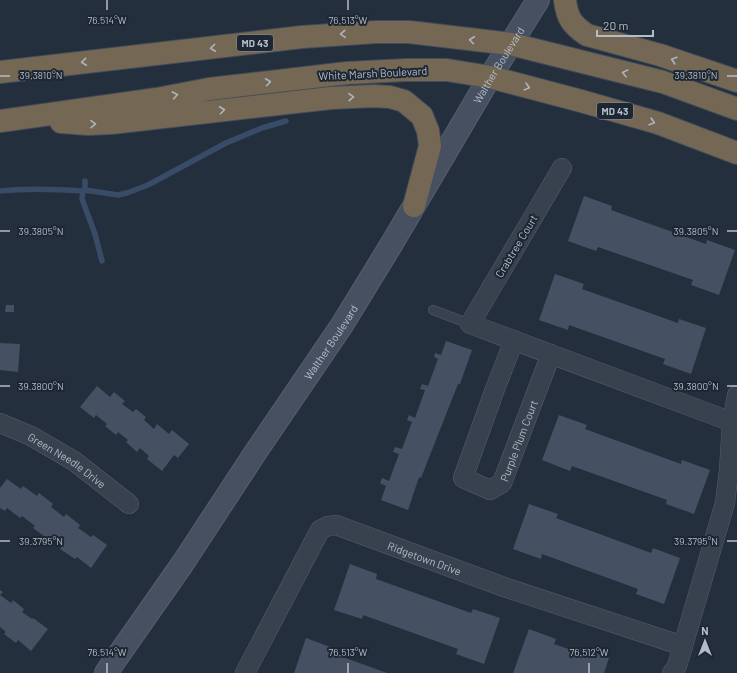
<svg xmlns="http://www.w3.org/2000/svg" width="737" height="673" viewBox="0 0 737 673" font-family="Barlow,sans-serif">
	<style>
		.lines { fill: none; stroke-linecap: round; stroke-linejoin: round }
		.stream { stroke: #394c67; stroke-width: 5.5 }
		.building { fill: #455162 }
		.lane-casing { stroke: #565f6c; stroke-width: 10 }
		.street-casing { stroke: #565f6c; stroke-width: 20 }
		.secondary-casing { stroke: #565f6c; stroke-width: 24 }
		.highway-casing { stroke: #434c59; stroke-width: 24 }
		.lane { stroke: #38414e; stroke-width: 9 }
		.street { stroke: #38414e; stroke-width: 19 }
		.secondary { stroke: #465061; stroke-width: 22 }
		.highway { stroke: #746855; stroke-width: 22 }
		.oneway { stroke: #aeb4bd }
		.ticks { fill: none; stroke: #b4bcc9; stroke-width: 1.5 }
		.labels { text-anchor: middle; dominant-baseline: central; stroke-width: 4; stroke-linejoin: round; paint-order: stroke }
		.shield { fill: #1d2633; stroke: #878f9c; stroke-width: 1 }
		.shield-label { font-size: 10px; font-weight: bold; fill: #b4bcc9 }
		.street-label { font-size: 11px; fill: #b4bcc9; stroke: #1d2633 }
		.ticks-label { font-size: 10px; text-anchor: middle; fill: #b4bcc9; stroke: #1d2633; stroke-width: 4; stroke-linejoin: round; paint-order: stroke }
	</style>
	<rect width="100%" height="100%" fill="#242f3e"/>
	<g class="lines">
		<!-- stream -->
		<path class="stream" d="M 85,181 L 85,190
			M 0,191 C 28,188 55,189 83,191 L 85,190 L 118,195 L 127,193 L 148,185 L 226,143 L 262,128 L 286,121
			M 83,191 L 82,199 L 95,234 L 102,261"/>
	</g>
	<!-- building -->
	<path class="building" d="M 584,196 L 612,206 L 611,210 L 706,244 L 707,240 L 735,250 L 719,295 L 691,285 L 693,280 L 598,247 L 596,251 L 568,241 Z
		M 555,274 L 584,284 L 582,289 L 678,323 L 679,319 L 706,328 L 691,374 L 663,364 L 665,359 L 569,325 L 568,330 L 539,320 Z
		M 6,305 L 14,305 L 14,312 L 5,312 Z
		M 446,341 L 472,350 L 460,384 L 458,384 L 421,478 L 419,477 L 408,510 L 381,500 L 386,486 L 380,483 L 382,478 L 389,481 L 399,454 L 393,452 L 395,447 L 402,449 L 412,422 L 407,420 L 409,415 L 415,418 L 425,390 L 420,389 L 422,384 L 428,386 L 438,359 L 434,357 L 435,353 L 441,355 Z
		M 0,343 L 20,344 L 18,372 L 0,370 Z
		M 97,386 L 110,397 L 114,392 L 125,401 L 122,404 L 133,412 L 136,409 L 146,417 L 144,420 L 154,429 L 157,424 L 169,434 L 172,430 L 189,444 L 178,458 L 174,455 L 162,471 L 147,459 L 149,456 L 140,448 L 137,452 L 126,442 L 128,440 L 118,432 L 116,435 L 105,426 L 107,424 L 96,415 L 94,418 L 80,407 Z
		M 559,415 L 587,425 L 585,429 L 681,464 L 682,460 L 710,470 L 694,514 L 666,504 L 667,500 L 572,466 L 570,471 L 542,460 Z
		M 7,479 L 21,489 L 23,486 L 37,496 L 39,493 L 53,504 L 51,507 L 64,517 L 66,514 L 80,525 L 78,528 L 91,537 L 93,535 L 107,545 L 91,568 L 77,557 L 75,559 L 60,549 L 62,546 L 49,537 L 48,539 L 33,528 L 35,526 L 22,516 L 20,518 L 7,508 L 5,511 L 0,508 L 0,488 Z
		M 529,504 L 558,514 L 556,518 L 651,553 L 653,548 L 680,558 L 664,604 L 636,594 L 638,589 L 542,554 L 541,559 L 513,549 Z
		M 350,564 L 377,574 L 376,579 L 471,613 L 473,609 L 500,618 L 484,664 L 456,654 L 458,649 L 363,615 L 362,619 L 334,610 Z
		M 0,590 L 3,592 L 0,595 L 11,603 L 13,600 L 24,609 L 22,612 L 32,619 L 33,618 L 48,629 L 31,651 L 18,640 L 16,643 L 4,634 L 6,632 L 0,627 Z
		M 529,629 L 556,639 L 554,644 L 580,653 L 581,648 L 609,658 L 604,673 L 513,673 Z
		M 306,638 L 333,648 L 332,653 L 387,673 L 294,673 Z"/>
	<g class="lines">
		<!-- lane casing -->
		<g class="lane-casing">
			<path id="lane" d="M 433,310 L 470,324"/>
		</g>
		<!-- street casing -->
		<g class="street-casing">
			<g id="street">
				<path d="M 562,168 L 470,324 L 732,422 L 729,470 L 725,503 L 677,666 L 672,673"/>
				<path id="s1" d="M 514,340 L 495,389 L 463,478 L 490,490 L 502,483 L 551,354"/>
				<path d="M 732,422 L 737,395"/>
				<path id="s2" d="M 0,423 L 31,436 L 74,461 L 129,504"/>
				<path id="s3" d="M 245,673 L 320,530 L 328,526 L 336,525 L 507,588 L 683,646"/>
			</g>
		</g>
		<!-- secondary casing -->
		<g class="secondary-casing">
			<g id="secondary">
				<path id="s4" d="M 106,673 L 183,563 L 255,453 L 342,325 L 391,245 L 490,77 L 538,0"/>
			</g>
		</g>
		<!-- highway casing -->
		<g class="highway-casing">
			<path id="highway" d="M 565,0 C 567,18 572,25 587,35 L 660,55 L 737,81
				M 0,72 L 302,37 L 376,32 L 409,32 L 511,44 L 663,82 L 737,109
				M 0,121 L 157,99 L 209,89 L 347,73 L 406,70 L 447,70 L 490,77 L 581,101 L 658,123 L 737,153
				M 61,122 L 88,124 L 111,123 L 331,98 L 374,96 L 390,97 L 404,101 L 422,116 L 428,131 L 430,146 L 414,206"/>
		</g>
		<!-- lane -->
		<use href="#lane" class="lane"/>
		<!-- street -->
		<use href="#street" class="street"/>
		<!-- secondary -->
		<use href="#secondary" class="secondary"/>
		<!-- highway -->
		<use href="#highway" class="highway"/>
	</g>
	<!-- one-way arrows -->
	<defs><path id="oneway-chevron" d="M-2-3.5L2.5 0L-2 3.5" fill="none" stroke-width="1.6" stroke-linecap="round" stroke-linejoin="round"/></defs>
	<g class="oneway">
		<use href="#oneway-chevron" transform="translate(343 34) rotate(176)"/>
		<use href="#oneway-chevron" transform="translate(472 40) rotate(-173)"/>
		<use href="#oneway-chevron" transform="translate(213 48) rotate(174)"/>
		<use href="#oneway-chevron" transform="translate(674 60) rotate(-163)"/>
		<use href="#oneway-chevron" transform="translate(84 62) rotate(174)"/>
		<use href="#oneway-chevron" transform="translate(625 73) rotate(-166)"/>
		<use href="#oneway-chevron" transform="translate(268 82) rotate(-7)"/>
		<use href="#oneway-chevron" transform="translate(527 87) rotate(15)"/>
		<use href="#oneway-chevron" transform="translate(175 95) rotate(-11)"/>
		<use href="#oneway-chevron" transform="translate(351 97) rotate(-3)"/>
		<use href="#oneway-chevron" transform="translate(222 110) rotate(-7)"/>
		<use href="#oneway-chevron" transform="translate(652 122) rotate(17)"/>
		<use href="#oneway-chevron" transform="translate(93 124) rotate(-1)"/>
	</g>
	<!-- ticks -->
	<path class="ticks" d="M 107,0 L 107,10M 348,0 L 348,10M 0,76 L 10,76M 727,76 L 737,76M 0,231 L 10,231M 727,231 L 737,231M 0,386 L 10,386M 727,386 L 737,386M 0,541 L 10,541M 727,541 L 737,541M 107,663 L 107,673M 348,663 L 348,673M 589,663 L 589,673"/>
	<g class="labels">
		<!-- shield labels -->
		<g class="shield">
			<rect x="237" y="35" width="36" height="16" rx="3"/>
			<rect x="597" y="103" width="36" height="16" rx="3"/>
		</g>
		<g class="shield-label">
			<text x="255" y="43">MD 43</text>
			<text x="615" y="111">MD 43</text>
		</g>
		<!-- street labels -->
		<g class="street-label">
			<text stroke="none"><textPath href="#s4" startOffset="724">Walther Boulevard</textPath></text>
			<text transform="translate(373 73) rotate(-3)">White Marsh Boulevard</text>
			<text transform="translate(516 246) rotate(-59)">Crabtree Court</text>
			<text stroke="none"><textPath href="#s4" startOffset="400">Walther Boulevard</textPath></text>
			<text stroke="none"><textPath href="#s1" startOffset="236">Purple Plum Court</textPath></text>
			<text stroke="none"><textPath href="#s2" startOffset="77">Green Needle Drive</textPath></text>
			<text stroke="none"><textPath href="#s3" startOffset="273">Ridgetown Drive</textPath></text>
		</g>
	</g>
	<g class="ticks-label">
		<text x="107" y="24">76.514°W</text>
		<text x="348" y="24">76.513°W</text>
		<text x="41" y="79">39.3810°N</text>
		<text x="696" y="79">39.3810°N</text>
		<text x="41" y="235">39.3805°N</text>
		<text x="696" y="235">39.3805°N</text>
		<text x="41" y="390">39.3800°N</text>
		<text x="696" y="390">39.3800°N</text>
		<text x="41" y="545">39.3795°N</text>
		<text x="696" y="545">39.3795°N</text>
		<text x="107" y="656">76.514°W</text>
		<text x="348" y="656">76.513°W</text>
		<text x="589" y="656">76.512°W</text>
	</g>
	<!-- north arrow -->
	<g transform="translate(705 641)" stroke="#1d2633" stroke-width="3" paint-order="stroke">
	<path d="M0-3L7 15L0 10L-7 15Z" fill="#b4bcc9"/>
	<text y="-6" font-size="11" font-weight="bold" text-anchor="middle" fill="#b4bcc9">N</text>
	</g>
	<!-- scale -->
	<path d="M597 30v6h56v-6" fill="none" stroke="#b4bcc9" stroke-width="2"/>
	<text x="603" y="30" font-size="12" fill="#b4bcc9" stroke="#1d2633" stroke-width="3" paint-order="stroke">20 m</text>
</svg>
